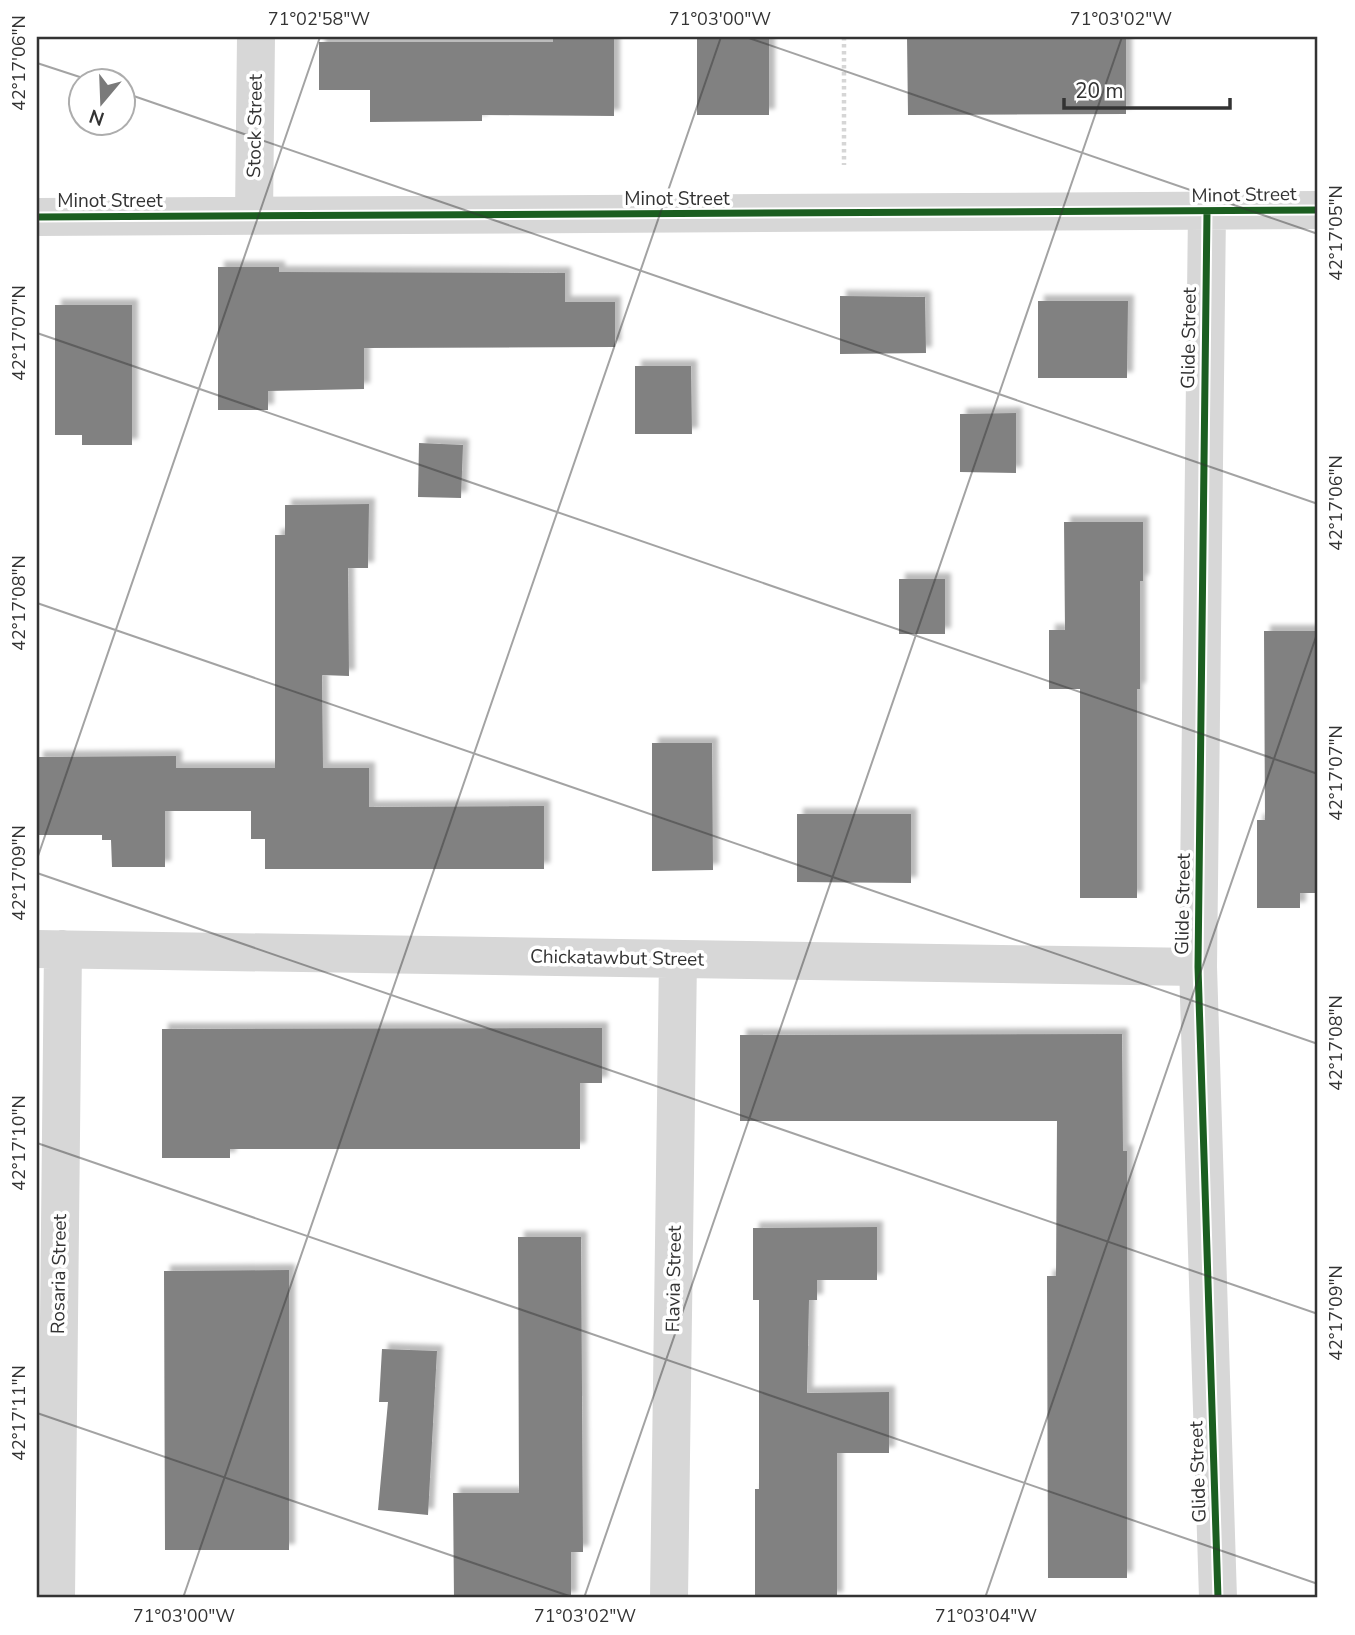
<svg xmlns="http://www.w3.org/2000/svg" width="1355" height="1635" viewBox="0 0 1355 1635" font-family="'Nunito Sans',sans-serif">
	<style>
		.building { fill: #818181; filter: url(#shadow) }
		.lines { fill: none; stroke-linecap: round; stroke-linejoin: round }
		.path { stroke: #d6d6d6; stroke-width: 4.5; stroke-dasharray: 3.5 3.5; stroke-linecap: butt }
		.minor { stroke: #d7d7d7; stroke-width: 38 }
		.cycleway-casing { stroke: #fff; stroke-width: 11 }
		.cycleway { stroke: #1b5e20; stroke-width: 7 }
		.ticks { fill: none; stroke: #333; stroke-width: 2; stroke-opacity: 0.45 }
		.labels { text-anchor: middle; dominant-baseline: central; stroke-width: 7; stroke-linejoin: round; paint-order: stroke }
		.street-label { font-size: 19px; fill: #333; stroke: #fff }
		.neatline { fill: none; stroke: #333; stroke-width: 2.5 }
		.ticks-label { font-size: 18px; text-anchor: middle; fill: #333 }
	</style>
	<defs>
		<filter id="shadow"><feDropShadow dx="6" dy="-6" stdDeviation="2" flood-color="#0004"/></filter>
	</defs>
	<rect width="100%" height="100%" fill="#fff"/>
	<!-- building -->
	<path class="building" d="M 553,37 L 614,37 L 614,116 L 482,115 L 482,121 L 370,122 L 370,90 L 319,90 L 319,42 L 553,42 Z
		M 697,37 L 769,37 L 769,115 L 697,115 Z
		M 907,37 L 1126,37 L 1126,114 L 908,115 Z
		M 218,267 L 279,267 L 279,272 L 565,273 L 565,302 L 615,302 L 615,347 L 364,348 L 364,389 L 268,391 L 268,410 L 218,410 Z
		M 840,296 L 925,297 L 926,353 L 840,354 Z
		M 1038,301 L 1128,301 L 1127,378 L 1038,378 Z
		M 55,305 L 132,305 L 132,445 L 82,445 L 82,435 L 55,435 Z
		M 635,366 L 691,366 L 692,434 L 635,434 Z
		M 1016,413 L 1016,473 L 960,472 L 960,414 Z
		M 419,443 L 463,445 L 461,498 L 418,497 Z
		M 369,504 L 368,568 L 348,568 L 349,676 L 322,675 L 323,768 L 369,768 L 369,807 L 544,806 L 544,869 L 265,869 L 265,839 L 251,839 L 251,811 L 165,811 L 165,867 L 112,867 L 111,840 L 102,840 L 102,835 L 37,835 L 37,757 L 176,756 L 176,768 L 275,768 L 275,535 L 285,535 L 285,505 Z
		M 1064,522 L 1143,522 L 1143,581 L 1140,581 L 1140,689 L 1137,689 L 1137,898 L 1080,898 L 1080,689 L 1049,689 L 1049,630 L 1065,630 Z
		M 899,579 L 945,579 L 945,634 L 899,634 Z
		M 1264,631 L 1318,631 L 1318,893 L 1300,893 L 1300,908 L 1257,908 L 1257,820 L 1265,820 Z
		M 652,743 L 712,743 L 713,870 L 652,871 Z
		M 797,814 L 911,814 L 911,883 L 797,882 Z
		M 602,1028 L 602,1083 L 580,1083 L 580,1149 L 230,1149 L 230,1158 L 162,1158 L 162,1029 Z
		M 1122,1034 L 1123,1151 L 1127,1151 L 1127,1578 L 1048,1578 L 1047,1276 L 1056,1276 L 1057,1121 L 740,1121 L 740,1035 Z
		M 877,1227 L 877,1280 L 817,1280 L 817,1300 L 809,1300 L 807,1393 L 889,1392 L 889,1453 L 837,1453 L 837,1598 L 755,1598 L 755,1489 L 759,1489 L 759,1300 L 753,1300 L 753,1228 Z
		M 518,1237 L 581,1237 L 583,1552 L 571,1552 L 571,1598 L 454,1598 L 453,1493 L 519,1493 Z
		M 289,1270 L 289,1550 L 165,1550 L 164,1271 Z
		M 382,1349 L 437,1351 L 428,1515 L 378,1510 L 388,1402 L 379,1402 Z"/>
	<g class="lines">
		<!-- path -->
		<path class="path" d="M 844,37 L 844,165"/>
		<!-- minor -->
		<path class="minor" d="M 1207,211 L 1198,967 L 1218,1598
			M 254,216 L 256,37
			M 37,217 L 1318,210
			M 37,949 L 1198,967
			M 56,1598 L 63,949
			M 669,1598 L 678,959"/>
		<!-- cycleway casing -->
		<g class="cycleway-casing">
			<path id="cycleway" d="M 1207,211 L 1198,967 L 1218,1598
				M 37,217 L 1318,210"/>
		</g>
		<!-- cycleway -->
		<use href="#cycleway" class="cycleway"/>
	</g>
	<!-- ticks -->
	<path class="ticks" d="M 746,37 L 1318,234M 37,63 L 89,80M 122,92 L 1318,504M 37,333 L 1318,774M 37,603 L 1318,1044M 37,859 L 320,37M 37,873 L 1318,1314M 37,1143 L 1318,1584M 37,1413 L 575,1598M 183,1598 L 721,37M 584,1598 L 1122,37M 985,1598 L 1318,631"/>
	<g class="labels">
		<!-- street labels -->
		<g class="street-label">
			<text transform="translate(255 126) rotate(-89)">Stock Street</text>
			<text transform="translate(1244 195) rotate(-1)">Minot Street</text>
			<text x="677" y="199">Minot Street</text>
			<text x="110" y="201">Minot Street</text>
			<text transform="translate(1189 338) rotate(-89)">Glide Street</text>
			<text transform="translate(1183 904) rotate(-89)">Glide Street</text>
			<text transform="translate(617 958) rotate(1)">Chickatawbut Street</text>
			<text transform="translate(59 1274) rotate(-89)">Rosaria Street</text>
			<text transform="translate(674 1279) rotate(-89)">Flavia Street</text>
			<text transform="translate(1198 1472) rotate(-92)">Glide Street</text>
		</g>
	</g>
	<!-- border -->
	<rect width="1355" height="1635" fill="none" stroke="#ffffff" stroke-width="77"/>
	<!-- north arrow -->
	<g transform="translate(102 102) rotate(199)"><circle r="33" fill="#ffffff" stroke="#adadad" stroke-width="2"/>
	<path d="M0-5L12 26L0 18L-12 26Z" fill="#7a7a7a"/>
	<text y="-10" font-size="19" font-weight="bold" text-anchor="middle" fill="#333333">N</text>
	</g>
	<!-- scale -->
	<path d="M1064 98v10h166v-10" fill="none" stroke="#333333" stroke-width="3.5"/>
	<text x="1075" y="98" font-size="21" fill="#333333" stroke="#ffffff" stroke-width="5" paint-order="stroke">20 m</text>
	<rect x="38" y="38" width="1278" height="1558" class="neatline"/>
	<g class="ticks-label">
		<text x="319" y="25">71°02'58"W</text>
		<text x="720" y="25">71°03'00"W</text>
		<text x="1121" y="25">71°03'02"W</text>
		<text transform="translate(19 63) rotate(-90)" y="6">42°17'06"N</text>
		<text transform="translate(1336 233) rotate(-90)" y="6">42°17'05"N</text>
		<text transform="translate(19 333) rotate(-90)" y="6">42°17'07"N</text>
		<text transform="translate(1336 503) rotate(-90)" y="6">42°17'06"N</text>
		<text transform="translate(19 603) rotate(-90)" y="6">42°17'08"N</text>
		<text transform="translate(1336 773) rotate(-90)" y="6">42°17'07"N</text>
		<text transform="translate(19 873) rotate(-90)" y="6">42°17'09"N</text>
		<text transform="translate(1336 1043) rotate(-90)" y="6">42°17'08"N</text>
		<text transform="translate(19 1143) rotate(-90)" y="6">42°17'10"N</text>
		<text transform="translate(1336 1313) rotate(-90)" y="6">42°17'09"N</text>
		<text transform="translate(19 1413) rotate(-90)" y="6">42°17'11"N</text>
		<text x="184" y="1622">71°03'00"W</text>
		<text x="585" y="1622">71°03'02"W</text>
		<text x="986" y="1622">71°03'04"W</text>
	</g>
</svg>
